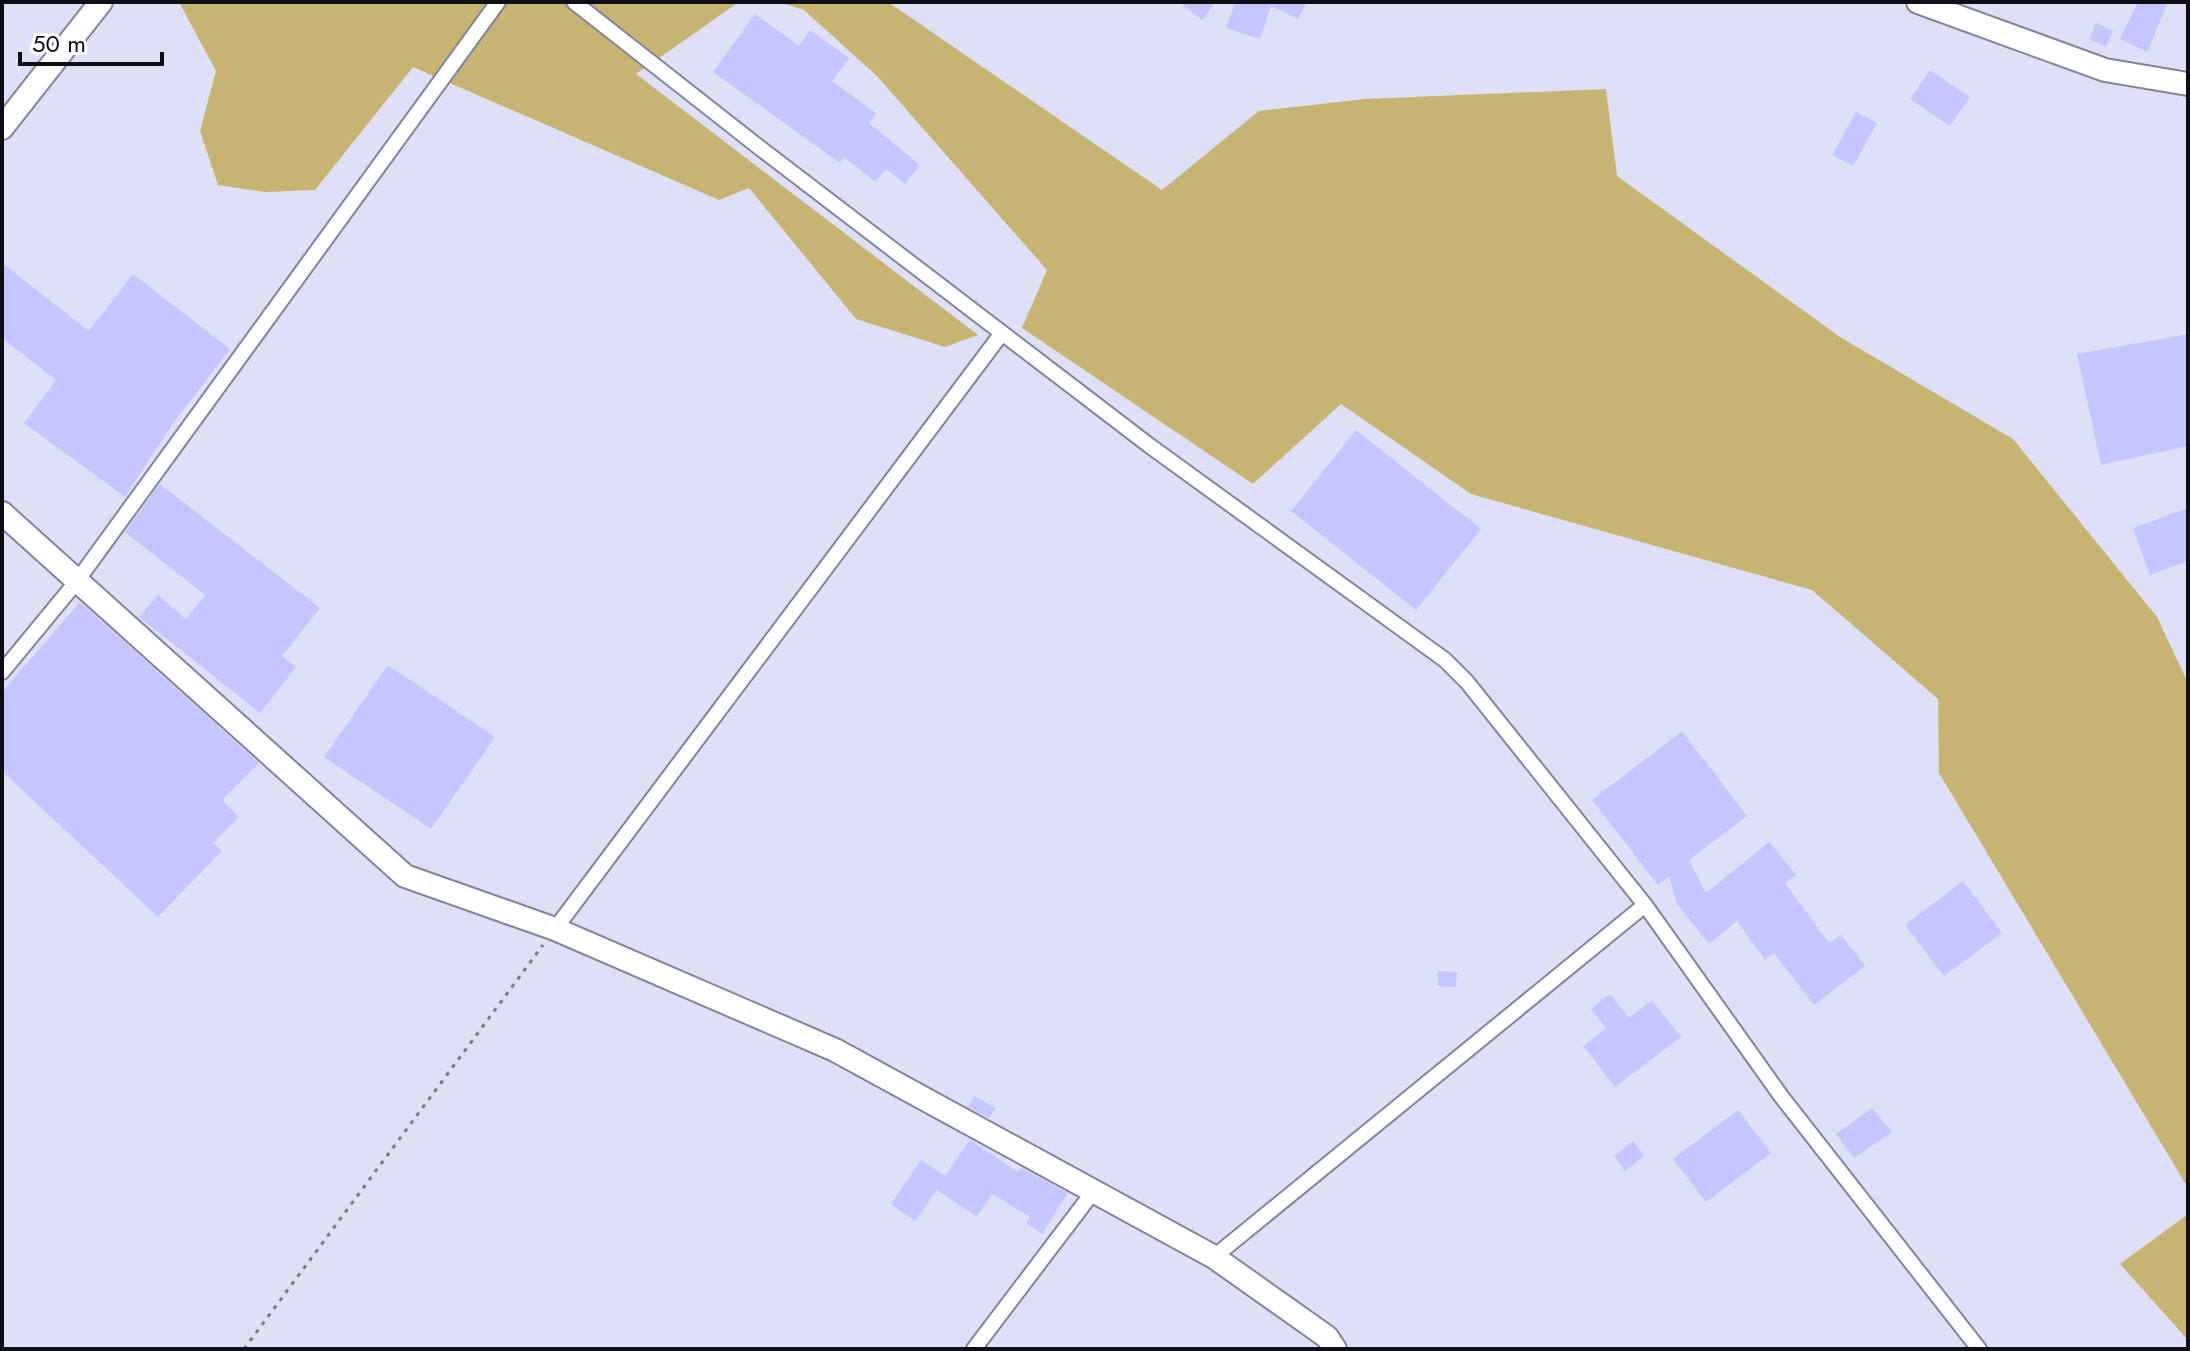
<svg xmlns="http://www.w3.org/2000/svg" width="2190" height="1351" viewBox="0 0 2190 1351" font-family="Jost,sans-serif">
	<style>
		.green { fill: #c7b472 }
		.building { fill: #c5c6fe }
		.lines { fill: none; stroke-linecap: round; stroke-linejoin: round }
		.street-casing { stroke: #838499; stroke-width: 18 }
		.secondary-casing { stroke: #838499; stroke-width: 26 }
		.path { stroke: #7a7b8b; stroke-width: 3; stroke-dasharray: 4 6; stroke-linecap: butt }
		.street { stroke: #fff; stroke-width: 14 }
		.secondary { stroke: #fff; stroke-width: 22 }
	</style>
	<rect width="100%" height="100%" fill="#dee0f7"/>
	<!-- green -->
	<path class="green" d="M 179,2 L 739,2 L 636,74 L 978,335 L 945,347 L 856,319 L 749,188 L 719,200 L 413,67 L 315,190 L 265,192 L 218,185 L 200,131 L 216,71 Z
		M 779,2 L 888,2 L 1162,190 L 1259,111 L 1365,99 L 1606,89 L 1617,176 L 1840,337 L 2013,439 L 2157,617 L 2188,683 L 2188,1188 L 1939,773 L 1938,699 L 1812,590 L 1471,494 L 1341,404 L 1253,484 L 1022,328 L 1047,270 L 877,76 L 804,10 Z
		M 2188,1214 L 2188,1340 L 2120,1264 Z"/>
	<!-- building -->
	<path class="building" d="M 1179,2 L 1216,2 L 1202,20 Z
		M 1235,2 L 1307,2 L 1298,19 L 1271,6 L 1260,39 L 1226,28 Z
		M 2138,2 L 2168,2 L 2147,52 L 2120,39 Z
		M 755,14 L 799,46 L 810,30 L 849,58 L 832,81 L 876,113 L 869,123 L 920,165 L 905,184 L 886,169 L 875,182 L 844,157 L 840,163 L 713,72 Z
		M 2096,23 L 2113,31 L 2106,47 L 2089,39 Z
		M 1930,70 L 1970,97 L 1950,126 L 1910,99 Z
		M 1856,112 L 1877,123 L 1853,166 L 1832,155 Z
		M 2,263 L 89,331 L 133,274 L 230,349 L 172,425 L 125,497 L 24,423 L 56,380 L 2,338 Z
		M 2188,334 L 2188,446 L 2101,465 L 2077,354 Z
		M 1356,430 L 1481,529 L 1416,610 L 1291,511 Z
		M 160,484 L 320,608 L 282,656 L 296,667 L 260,713 L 139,617 L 158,595 L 186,619 L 205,595 L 125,532 Z
		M 2188,508 L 2188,561 L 2150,575 L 2133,528 Z
		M 80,602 L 259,763 L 222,800 L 239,817 L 213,843 L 222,851 L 158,917 L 2,771 L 2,692 Z
		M 388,665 L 495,737 L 431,829 L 324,757 Z
		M 1682,731 L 1747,816 L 1689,860 L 1706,893 L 1769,842 L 1796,875 L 1785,883 L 1829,943 L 1841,935 L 1865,966 L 1814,1005 L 1774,953 L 1765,960 L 1737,921 L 1709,944 L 1677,904 L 1669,876 L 1658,885 L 1592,800 Z
		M 1963,881 L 2002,933 L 1944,976 L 1905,925 Z
		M 1438,971 L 1457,972 L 1456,987 L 1438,986 Z
		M 1610,994 L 1629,1018 L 1652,1000 L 1681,1037 L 1615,1087 L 1583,1046 L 1606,1028 L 1591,1009 Z
		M 975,1096 L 995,1108 L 989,1118 L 968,1107 Z
		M 1872,1108 L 1892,1132 L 1854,1158 L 1836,1134 Z
		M 1738,1110 L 1771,1153 L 1706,1202 L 1673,1159 Z
		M 970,1140 L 1018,1172 L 1021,1168 L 1068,1193 L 1042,1234 L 1026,1223 L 1030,1217 L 992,1194 L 977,1217 L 937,1190 L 915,1221 L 891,1204 L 921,1160 L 945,1176 Z
		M 1633,1141 L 1644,1156 L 1625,1171 L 1614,1156 Z"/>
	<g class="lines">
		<!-- street casing -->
		<g class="street-casing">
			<path id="street" d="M 574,2 L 760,148 L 1150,446 L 1445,660 L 1467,682 L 1645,905 L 1781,1096 L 1979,1349
				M 2,672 L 77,581 L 498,2
				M 555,929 L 1002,333
				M 1214,1257 L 1645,905
				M 974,1349 L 1093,1192"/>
		</g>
		<!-- secondary casing -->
		<g class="secondary-casing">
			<path id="secondary" d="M 1918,2 L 2105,70 L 2188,84
				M 2,128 L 101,2
				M 2,513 L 405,876 L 555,929 L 835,1050 L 1214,1257 L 1327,1337 L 1335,1349"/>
		</g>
		<!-- path -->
		<path class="path" d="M 244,1349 L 543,945"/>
		<!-- street -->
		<use href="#street" class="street"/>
		<!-- secondary -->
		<use href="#secondary" class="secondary"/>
	</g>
	<!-- border -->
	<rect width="2190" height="1351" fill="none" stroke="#0e0f16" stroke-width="8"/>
	<!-- scale -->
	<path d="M20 52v12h142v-12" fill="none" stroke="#0e0f16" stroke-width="4"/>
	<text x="32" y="52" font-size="24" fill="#0e0f16" stroke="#ffffff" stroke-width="6" paint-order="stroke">50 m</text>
</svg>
